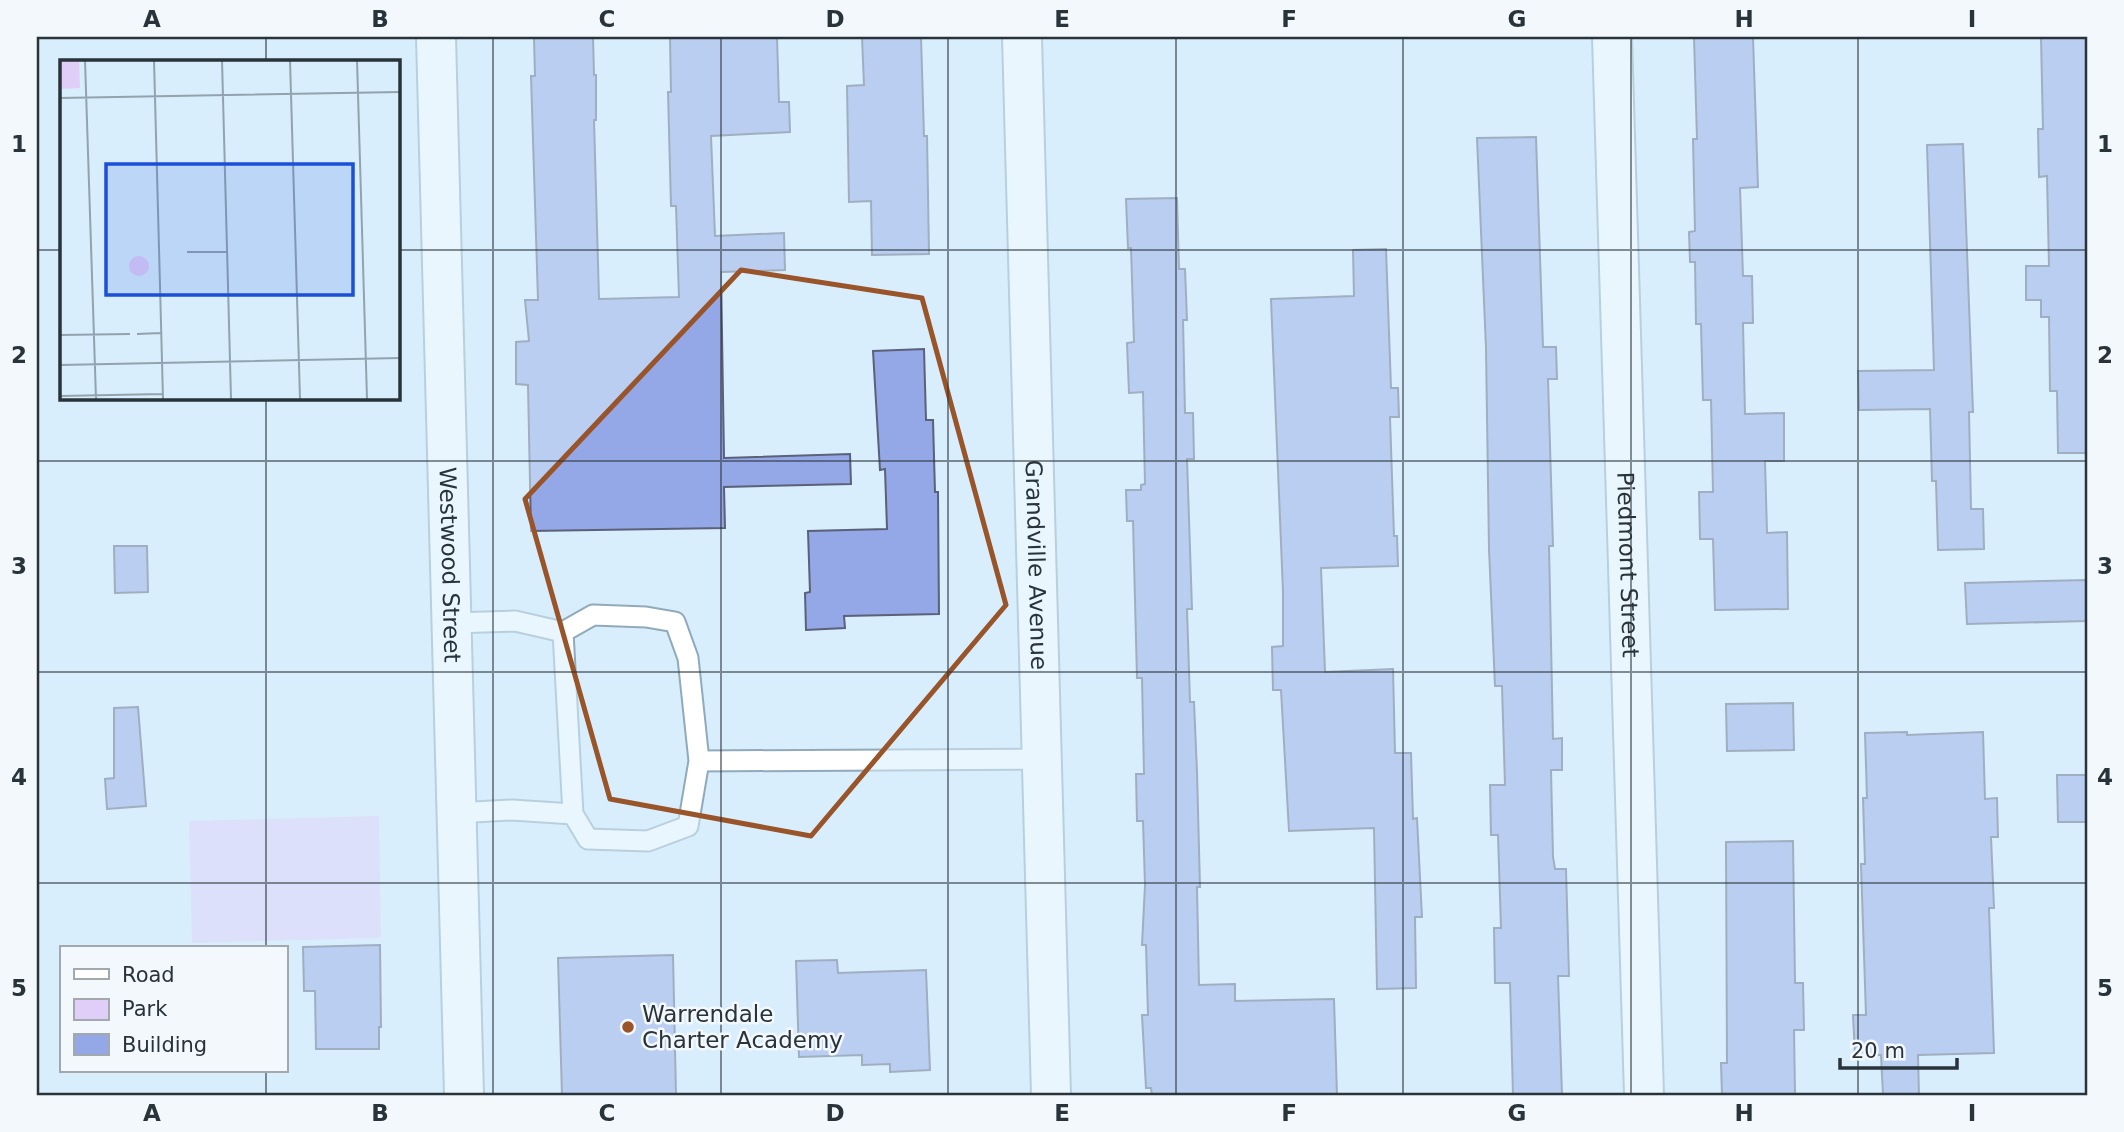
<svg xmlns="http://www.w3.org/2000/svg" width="2124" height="1132" viewBox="0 0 2124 1132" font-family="'DejaVu Sans',sans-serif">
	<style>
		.green { fill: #e1cef8 }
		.building { fill: #94a7e7; stroke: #5a6178; stroke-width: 2 }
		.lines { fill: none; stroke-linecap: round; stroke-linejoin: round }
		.service-casing { stroke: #90aabb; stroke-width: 23 }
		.minor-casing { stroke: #90aabb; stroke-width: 42 }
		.service { stroke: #fff; stroke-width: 19 }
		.minor { stroke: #fff; stroke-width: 38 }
		.marked { fill: none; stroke: #995429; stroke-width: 5; stroke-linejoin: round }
		.grid { fill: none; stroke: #29333a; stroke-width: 2; stroke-opacity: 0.55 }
		.poi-dot { fill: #995429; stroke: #f3f8fc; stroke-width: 2.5 }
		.labels { text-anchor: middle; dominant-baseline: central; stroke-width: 5; stroke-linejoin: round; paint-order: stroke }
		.street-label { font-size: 23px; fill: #29333a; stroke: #f3f8fc }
		.poi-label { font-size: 23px; fill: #29333a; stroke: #f3f8fc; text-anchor: start }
		.inset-road { fill: none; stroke: #92a3ae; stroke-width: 2 }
		.view { fill: #1d4ed8; fill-opacity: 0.15; stroke: #1d4ed8; stroke-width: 3.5 }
		.inset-edge { fill: none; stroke: #29333a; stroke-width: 3.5 }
		.neatline { fill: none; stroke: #29333a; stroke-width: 2.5 }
		.grid-label { font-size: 23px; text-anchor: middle; font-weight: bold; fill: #29333a }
	</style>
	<rect width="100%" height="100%" fill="#d8eefc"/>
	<!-- green -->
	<path class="green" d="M 379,816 L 381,938 L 192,943 L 189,821 Z"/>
	<!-- building -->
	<path class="building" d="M 534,37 L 593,37 L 594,75 L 596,75 L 596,120 L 594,120 L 599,299 L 679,297 L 676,206 L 671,206 L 668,92 L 671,92 L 670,37 L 777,37 L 779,102 L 789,102 L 790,132 L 711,136 L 715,236 L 784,233 L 785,270 L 721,272 L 724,458 L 850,454 L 851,484 L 724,487 L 725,528 L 531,531 L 528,385 L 516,384 L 516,342 L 529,341 L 525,300 L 538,300 L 531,76 L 535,76 Z
		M 862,37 L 921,37 L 924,136 L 927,136 L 929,254 L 872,255 L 871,201 L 849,202 L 847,86 L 864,85 Z
		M 1694,37 L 1753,37 L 1758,187 L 1740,188 L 1743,276 L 1752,276 L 1753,323 L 1743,323 L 1745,414 L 1784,413 L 1784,461 L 1765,461 L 1767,533 L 1787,532 L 1788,609 L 1715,610 L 1713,539 L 1700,539 L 1699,492 L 1713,492 L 1711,400 L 1703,400 L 1701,324 L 1696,324 L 1695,262 L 1690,262 L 1689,232 L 1695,231 L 1693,139 L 1697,139 Z
		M 2041,37 L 2087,37 L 2087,453 L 2058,453 L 2057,391 L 2050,391 L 2049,317 L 2041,317 L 2041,300 L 2026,300 L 2026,266 L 2049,266 L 2047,176 L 2039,177 L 2038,129 L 2043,129 Z
		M 1536,137 L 1543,347 L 1556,347 L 1557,379 L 1548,379 L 1553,546 L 1549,546 L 1553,739 L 1562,738 L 1562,770 L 1551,770 L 1553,857 L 1555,869 L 1566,869 L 1569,976 L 1558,976 L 1562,1095 L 1513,1095 L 1510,983 L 1495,983 L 1494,928 L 1501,928 L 1498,835 L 1491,835 L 1490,785 L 1505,785 L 1502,686 L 1495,686 L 1489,549 L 1486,348 L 1477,138 Z
		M 1963,144 L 1973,412 L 1969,412 L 1971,509 L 1983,509 L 1984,549 L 1938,550 L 1936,481 L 1932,481 L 1930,409 L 1859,410 L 1858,371 L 1934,370 L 1927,145 Z
		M 1177,198 L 1179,269 L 1185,269 L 1187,320 L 1183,320 L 1185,413 L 1193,413 L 1194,459 L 1187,459 L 1192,609 L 1187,609 L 1190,702 L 1194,702 L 1197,772 L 1200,887 L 1197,887 L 1199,985 L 1235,984 L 1235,1001 L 1334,999 L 1337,1095 L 1152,1095 L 1151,1088 L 1146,1088 L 1142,1015 L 1148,1015 L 1146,945 L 1142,945 L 1145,885 L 1143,821 L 1137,821 L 1136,774 L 1144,774 L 1142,678 L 1137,678 L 1133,521 L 1127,521 L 1126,490 L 1141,490 L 1141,485 L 1145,484 L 1143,392 L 1129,393 L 1127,343 L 1134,342 L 1131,248 L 1128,248 L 1126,199 Z
		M 1386,249 L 1391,388 L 1398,388 L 1399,417 L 1390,417 L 1394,536 L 1397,536 L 1398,566 L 1321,568 L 1325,672 L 1393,669 L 1395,753 L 1411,753 L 1413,819 L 1417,818 L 1422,917 L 1415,917 L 1416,988 L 1377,989 L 1374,828 L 1289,831 L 1281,690 L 1273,690 L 1272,647 L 1283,646 L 1283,592 L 1271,299 L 1354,296 L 1353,250 Z
		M 924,349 L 926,420 L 933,420 L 935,492 L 938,492 L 939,614 L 844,616 L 845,628 L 806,630 L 805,593 L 810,592 L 808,531 L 887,529 L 885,469 L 880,470 L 873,351 Z
		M 114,546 L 147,546 L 148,592 L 115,593 Z
		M 2087,580 L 2087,621 L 1967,624 L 1965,583 Z
		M 1793,703 L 1794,750 L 1727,751 L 1726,704 Z
		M 138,707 L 146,806 L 107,809 L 105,779 L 114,778 L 114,708 Z
		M 1907,732 L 1907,735 L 1983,732 L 1985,799 L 1997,798 L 1998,837 L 1991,837 L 1994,908 L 1989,908 L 1994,1053 L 1918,1055 L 1919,1095 L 1883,1095 L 1881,1055 L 1855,1055 L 1853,1015 L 1866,1015 L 1861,864 L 1865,864 L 1863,798 L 1867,798 L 1865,733 Z
		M 2057,775 L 2087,775 L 2087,822 L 2058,822 Z
		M 1793,841 L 1795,983 L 1803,983 L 1804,1030 L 1794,1030 L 1795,1095 L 1722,1095 L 1721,1063 L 1727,1063 L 1726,842 Z
		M 380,945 L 381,1027 L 379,1027 L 379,1049 L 316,1049 L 315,991 L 304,991 L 303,947 Z
		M 673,955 L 676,1095 L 562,1095 L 558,958 Z
		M 837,960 L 838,973 L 926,970 L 930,1070 L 890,1072 L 890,1064 L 862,1065 L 862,1055 L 799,1057 L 796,961 Z"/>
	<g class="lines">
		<!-- service casing -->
		<g class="service-casing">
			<path id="service" d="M 593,615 L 646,617 L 675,622 L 688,658 L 699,761 L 688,826 L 648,841 L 588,839 L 573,814 L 563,632 Z
				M 451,623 L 515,621 L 563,632
				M 699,761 L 1042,759
				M 456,813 L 512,810 L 573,814"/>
		</g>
		<!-- minor casing -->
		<g class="minor-casing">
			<g id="minor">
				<path id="s1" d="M 436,37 L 464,1095"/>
				<path id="s2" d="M 1022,37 L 1051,1095"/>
				<path id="s3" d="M 1612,37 L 1644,1095"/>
			</g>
		</g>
		<!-- service -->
		<use href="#service" class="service"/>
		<!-- minor -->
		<use href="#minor" class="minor"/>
	</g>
	<!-- marked area -->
	<path d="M0 0H2124V1132H0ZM 741,270 L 922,298 L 1006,605 L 811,836 L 610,799 L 525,499 Z" fill="#d8eefc" fill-opacity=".55" fill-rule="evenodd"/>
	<path class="marked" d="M 741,270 L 922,298 L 1006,605 L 811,836 L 610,799 L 525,499 Z"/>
	<!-- grid -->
	<path class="grid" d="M 266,37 L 266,61M 493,37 L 493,1095M 721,37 L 721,1095M 948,37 L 948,1095M 1176,37 L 1176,1095M 1403,37 L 1403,1095M 1631,37 L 1631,1095M 1858,37 L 1858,1095M 37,250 L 61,250M 397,250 L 2087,250M 266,397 L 266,948M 37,461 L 2087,461M 37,672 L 2087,672M 37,883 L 2087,883M 266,1071 L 266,1095"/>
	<!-- markers -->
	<circle class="poi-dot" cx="628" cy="1027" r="7"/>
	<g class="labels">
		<!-- street labels -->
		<g class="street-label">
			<text stroke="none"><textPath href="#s1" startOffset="528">Westwood Street</textPath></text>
			<text stroke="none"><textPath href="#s2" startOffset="528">Grandville Avenue</textPath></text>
			<text stroke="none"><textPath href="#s3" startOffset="528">Piedmont Street</textPath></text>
		</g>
		<!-- poi labels -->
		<g class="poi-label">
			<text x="642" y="1014">Warrendale<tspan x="642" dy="26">Charter Academy</tspan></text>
		</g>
	</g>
	<!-- overview -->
	<g transform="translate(60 60)">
		<rect width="340" height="340" fill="#d8eefc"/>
		<path d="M 0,0 L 19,0 L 20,28 L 0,29 ZM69 206a10 10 0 1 1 20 0a10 10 0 1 1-20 0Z" fill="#e1cef8"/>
		<path class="inset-road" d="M 25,0 L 36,339M 94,0 L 103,339M 162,0 L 171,339M 230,0 L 240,339M 297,0 L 307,339M 0,38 L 340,32M 127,192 L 167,192M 77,274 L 101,273M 0,275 L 70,274M 0,305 L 340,298M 0,336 L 103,334"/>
		<path class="view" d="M 46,104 L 293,104 L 293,235 L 46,235 Z"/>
		<rect width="340" height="340" class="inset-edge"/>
	</g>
	<!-- border -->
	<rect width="2124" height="1132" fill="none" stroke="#f3f8fc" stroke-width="77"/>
	<!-- legend -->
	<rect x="60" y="946" width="228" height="126" fill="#f3f8fc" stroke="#a2a9ae" stroke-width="2"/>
	<rect x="74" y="969" width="35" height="10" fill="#ffffff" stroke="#a2a9ae" stroke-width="2"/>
	<text x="122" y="982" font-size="21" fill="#29333a">Road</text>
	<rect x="74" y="999" width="35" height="21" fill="#e1cef8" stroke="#a2a9ae" stroke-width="2"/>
	<text x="122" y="1016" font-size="21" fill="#29333a">Park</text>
	<rect x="74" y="1034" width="35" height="21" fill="#94a7e7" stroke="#a2a9ae" stroke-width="2"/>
	<text x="122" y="1052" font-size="21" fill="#29333a">Building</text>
	<!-- scale -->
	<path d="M1840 1058v10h117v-10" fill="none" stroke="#29333a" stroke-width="3.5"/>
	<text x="1851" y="1058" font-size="21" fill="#29333a" stroke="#f3f8fc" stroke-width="5" paint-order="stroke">20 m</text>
	<rect x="38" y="38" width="2048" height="1056" class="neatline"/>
	<g class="grid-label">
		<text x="152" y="27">A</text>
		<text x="380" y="27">B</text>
		<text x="607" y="27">C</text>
		<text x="835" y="27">D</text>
		<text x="1062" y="27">E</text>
		<text x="1289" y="27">F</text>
		<text x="1517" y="27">G</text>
		<text x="1744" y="27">H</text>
		<text x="1972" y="27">I</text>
		<text x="19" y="152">1</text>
		<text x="2105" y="152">1</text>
		<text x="19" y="363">2</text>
		<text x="2105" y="363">2</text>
		<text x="19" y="574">3</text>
		<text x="2105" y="574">3</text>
		<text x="19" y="785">4</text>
		<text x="2105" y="785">4</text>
		<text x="19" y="996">5</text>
		<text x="2105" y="996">5</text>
		<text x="152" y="1121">A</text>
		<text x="380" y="1121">B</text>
		<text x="607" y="1121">C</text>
		<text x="835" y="1121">D</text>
		<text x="1062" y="1121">E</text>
		<text x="1289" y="1121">F</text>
		<text x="1517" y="1121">G</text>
		<text x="1744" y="1121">H</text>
		<text x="1972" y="1121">I</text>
	</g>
</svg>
